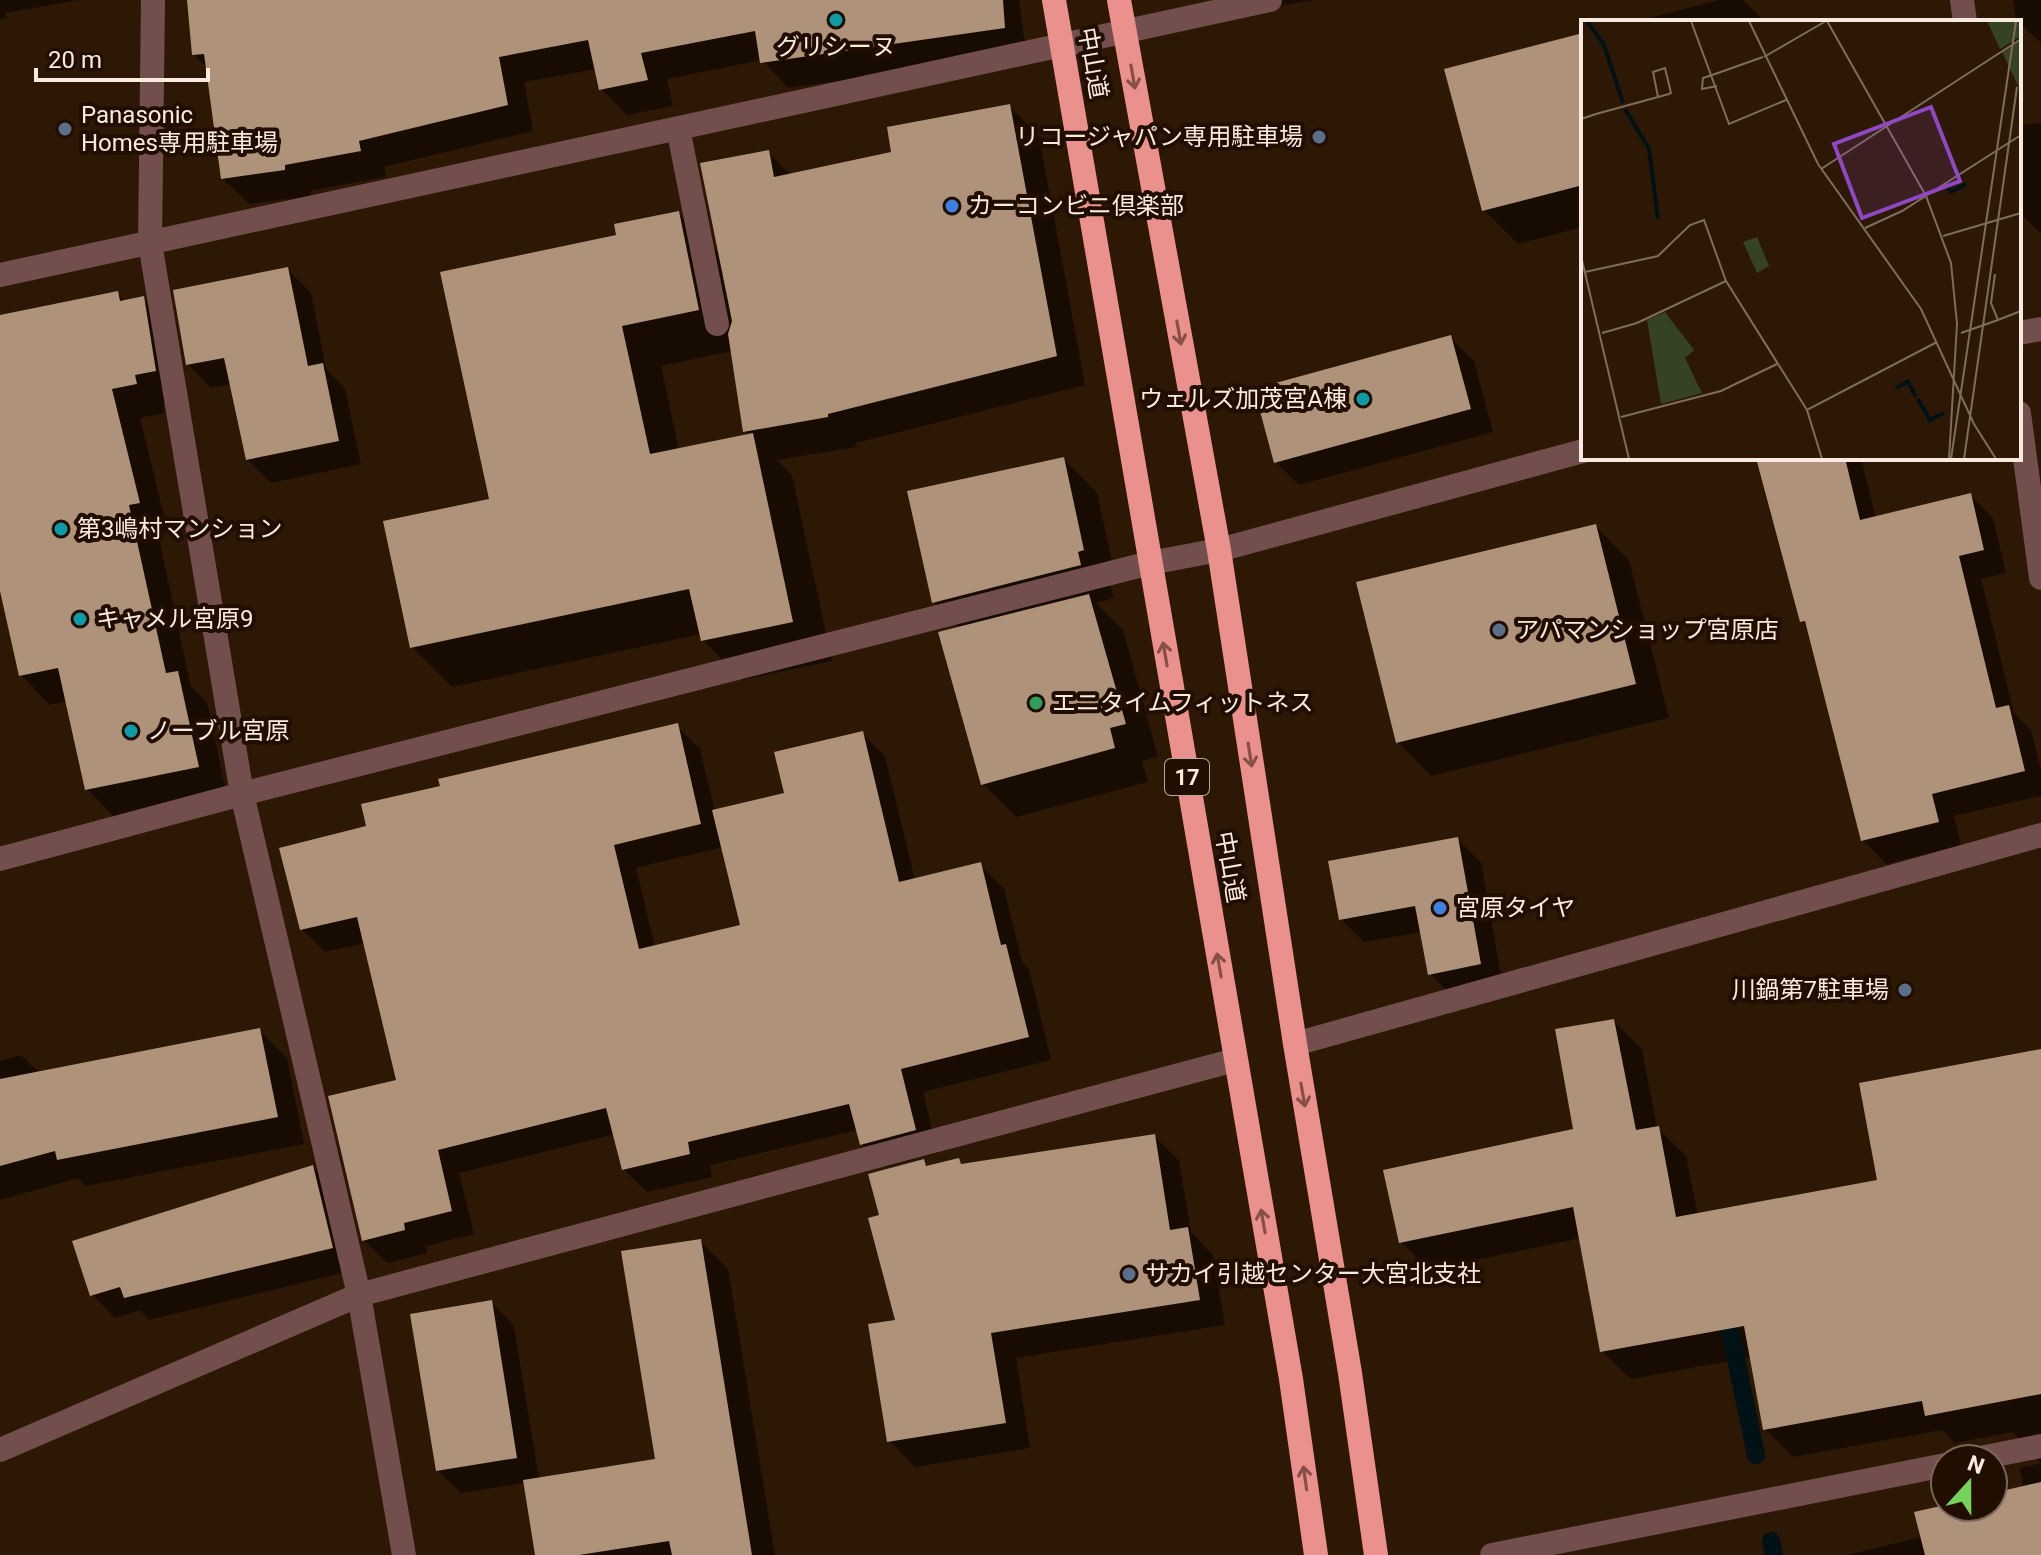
<svg xmlns="http://www.w3.org/2000/svg" width="2041" height="1555" viewBox="0 0 2041 1555" font-family="Roboto,'Noto Sans JP',sans-serif">
	<style>
		.shadow { fill: #0007; fill-rule: evenodd }
		.lines { fill: none; stroke-linecap: round; stroke-linejoin: round }
		.stream { stroke: #001216; stroke-width: 18 }
		.building { fill: #af927a }
		.minor { stroke: #724f4c; stroke-width: 24 }
		.highway { stroke: #ea918d; stroke-width: 24 }
		.oneway { stroke: #865046 }
		.culture-dot { fill: #0f9aa8; stroke: #220e00; stroke-width: 3 }
		.service-dot { fill: #5c6f8a; stroke: #220e00; stroke-width: 3 }
		.shop-dot { fill: #3f7fe0; stroke: #220e00; stroke-width: 3 }
		.leisure-dot { fill: #2e9e5b; stroke: #220e00; stroke-width: 3 }
		.labels { text-anchor: middle; dominant-baseline: central; stroke-width: 8; stroke-linejoin: round; paint-order: stroke }
		.shield { fill: #220e00; stroke: #b8a89c; stroke-width: 2 }
		.shield-label { font-size: 22px; font-weight: bold; fill: #f9eadf }
		.poi-label { font-size: 24px; fill: #f9eadf; stroke: #220e00; text-anchor: start }
		.street-label { font-size: 24px; fill: #f9eadf; stroke: #220e00 }
		.inset-river { fill: none; stroke: #001216; stroke-width: 4 }
		.inset-road { fill: none; stroke: #7f6c5c; stroke-width: 2 }
		.view { fill: #8e48c4; fill-opacity: 0.15; stroke: #8e48c4; stroke-width: 4 }
		.inset-edge { fill: none; stroke: #f9eadf; stroke-width: 4 }
	</style>
	<rect width="100%" height="100%" fill="#2d1805"/>
	<!-- shadow -->
	<path class="shadow" d="M 0,0 L 79,0 L 5,13 L 6,18 L 0,19 Z
		M 189,0 L 1019,0 L 1025,43 L 1021,55 L 788,88 L 762,60 L 667,79 L 673,106 L 627,115 L 601,89 L 596,69 L 524,82 L 533,131 L 384,167 L 386,177 L 310,191 L 311,196 L 249,204 L 222,178 L 208,68 L 193,54 Z
		M 1245,0 L 1315,0 L 1255,10 Z
		M 1719,0 L 1743,0 L 1765,22 L 1634,22 Z
		M 2013,0 L 2041,0 L 2041,43 L 2016,20 Z
		M 1583,35 L 1583,227 L 1518,244 L 1484,210 Z
		M 1009,106 L 1039,136 L 1085,385 L 856,443 L 857,447 L 777,460 L 792,475 L 832,661 L 742,680 L 703,640 L 701,634 L 452,687 L 412,647 L 491,500 L 619,236 L 678,213 L 721,255 L 768,152 L 791,175 L 893,153 ZM 732,351 L 745,431 L 750,436 L 679,450 L 661,366 Z
		M 2041,123 L 2041,234 L 2019,212 L 2019,125 Z
		M 287,269 L 311,293 L 326,369 L 345,389 L 361,464 L 271,483 L 247,459 L 231,384 L 211,388 L 188,364 Z
		M 117,293 L 126,302 L 143,299 L 173,328 L 185,400 L 163,404 L 165,413 L 140,418 L 168,532 L 158,534 L 191,687 L 207,702 L 227,796 L 116,819 L 87,789 L 68,701 L 50,705 L 21,675 L 0,583 L 0,323 Z
		M 1450,337 L 1474,361 L 1493,432 L 1299,485 L 1276,462 Z
		M 1758,458 L 1861,458 L 1876,518 L 1970,495 L 1993,518 L 2006,573 L 1981,579 L 2014,713 L 2031,730 L 2041,769 L 2041,796 L 1954,816 L 1961,845 L 1886,864 L 1863,840 L 1809,629 L 1802,621 Z
		M 1064,459 L 1097,493 L 1117,584 L 1110,585 L 1114,598 L 1096,603 L 1123,630 L 1158,757 L 1142,761 L 1148,782 L 1016,817 L 983,784 L 960,629 L 934,602 Z
		M 1595,526 L 1629,560 L 1669,718 L 1431,776 L 1398,742 Z
		M 677,726 L 700,749 L 715,812 L 786,795 L 862,733 L 885,756 L 915,880 L 980,865 L 1004,888 L 1022,962 L 1029,969 L 1051,1060 L 923,1092 L 938,1153 L 885,1167 L 862,1144 L 858,1130 L 710,1165 L 712,1177 L 647,1192 L 623,1169 L 615,1134 L 459,1173 L 474,1234 L 426,1246 L 427,1253 L 387,1263 L 364,1240 L 399,1081 L 366,943 L 325,952 L 302,929 L 369,827 ZM 723,847 L 743,926 L 655,947 L 636,868 Z
		M 1457,839 L 1481,862 L 1503,987 L 1453,997 L 1430,974 L 1422,932 L 1364,942 L 1341,919 Z
		M 1614,1021 L 1642,1049 L 1657,1128 L 1686,1156 L 1698,1215 L 1879,1182 L 2041,1051 L 2041,1463 L 2013,1432 L 1955,1443 L 1942,1430 L 1793,1457 L 1765,1429 L 1752,1357 L 1631,1379 L 1602,1351 L 1581,1238 L 1429,1270 L 1401,1242 L 1576,1131 Z
		M 260,1031 L 287,1058 L 304,1144 L 86,1186 L 78,1178 L 0,1200 L 0,1061 L 21,1055 L 40,1073 Z
		M 1154,1136 L 1179,1161 L 1191,1232 L 1213,1255 L 1225,1325 L 1016,1358 L 1030,1448 L 915,1467 L 889,1441 L 898,1322 L 881,1216 L 923,1161 L 929,1167 L 958,1160 L 964,1165 Z
		M 313,1167 L 336,1190 L 354,1270 L 149,1320 L 140,1310 L 115,1318 L 92,1294 Z
		M 700,1241 L 728,1269 L 775,1555 L 537,1555 L 525,1483 L 461,1493 L 437,1470 L 491,1302 L 514,1326 L 539,1479 L 657,1461 Z
		M 2041,1463 L 2041,1555 L 1847,1555 L 1922,1537 L 1945,1507 L 1993,1507 L 1993,1495 L 2023,1488 L 2020,1468 Z"/>
	<g class="lines">
		<!-- stream -->
		<path class="stream" d="M 1725,1306 L 1756,1455
			M 1771,1541 L 1774,1555"/>
	</g>
	<!-- building -->
	<path class="building" d="M 187,0 L 1003,0 L 1005,28 L 760,63 L 755,31 L 641,53 L 648,80 L 599,90 L 588,40 L 499,57 L 508,105 L 359,141 L 361,151 L 285,165 L 285,170 L 221,179 L 204,54 L 192,55 Z
		M 1583,33 L 1583,185 L 1482,211 L 1444,69 Z
		M 1010,104 L 1057,356 L 828,414 L 828,417 L 743,432 L 728,334 L 732,321 L 700,163 L 769,150 L 774,177 L 891,152 L 887,127 Z
		M 679,211 L 699,310 L 622,326 L 650,454 L 753,433 L 793,622 L 701,641 L 689,589 L 410,648 L 383,521 L 489,499 L 440,272 L 616,235 L 614,224 Z
		M 288,267 L 308,366 L 323,363 L 339,441 L 246,460 L 224,358 L 186,365 L 173,290 Z
		M 118,291 L 120,301 L 144,296 L 156,371 L 135,375 L 137,384 L 112,389 L 140,503 L 129,505 L 166,673 L 178,671 L 199,767 L 85,790 L 58,668 L 19,676 L 0,591 L 0,315 Z
		M 1451,335 L 1471,409 L 1274,463 L 1254,389 Z
		M 1064,457 L 1084,550 L 1078,552 L 1081,565 L 932,603 L 907,491 Z
		M 1756,458 L 1845,458 L 1860,520 L 1971,493 L 1984,550 L 1959,556 L 1996,708 L 2009,705 L 2025,771 L 1932,794 L 1939,822 L 1861,841 L 1805,621 L 1800,622 Z
		M 1596,524 L 1636,684 L 1396,743 L 1356,582 Z
		M 1089,594 L 1126,724 L 1110,728 L 1115,748 L 981,785 L 938,632 Z
		M 678,723 L 701,824 L 614,845 L 639,949 L 740,925 L 712,810 L 784,793 L 774,752 L 863,731 L 899,882 L 981,862 L 1001,945 L 1006,944 L 1029,1037 L 901,1069 L 916,1130 L 860,1145 L 849,1104 L 688,1142 L 690,1154 L 622,1170 L 606,1108 L 438,1150 L 452,1211 L 404,1223 L 405,1230 L 362,1241 L 328,1096 L 396,1080 L 357,917 L 300,930 L 279,848 L 366,826 L 361,804 L 440,786 L 438,779 Z
		M 1458,837 L 1481,964 L 1428,975 L 1415,906 L 1339,920 L 1328,861 Z
		M 1614,1019 L 1636,1130 L 1659,1126 L 1676,1217 L 1877,1180 L 1859,1083 L 2041,1049 L 2041,1394 L 1925,1416 L 1922,1401 L 1763,1430 L 1744,1326 L 1600,1352 L 1573,1207 L 1399,1243 L 1383,1170 L 1573,1129 L 1555,1029 Z
		M 260,1028 L 278,1117 L 57,1160 L 55,1151 L 0,1166 L 0,1079 Z
		M 1155,1134 L 1170,1230 L 1188,1227 L 1200,1300 L 991,1333 L 1006,1423 L 887,1442 L 868,1324 L 895,1320 L 868,1218 L 879,1215 L 868,1174 L 924,1159 L 926,1166 L 959,1158 L 961,1164 Z
		M 313,1165 L 333,1248 L 124,1298 L 120,1287 L 90,1296 L 72,1241 Z
		M 701,1239 L 752,1555 L 672,1555 L 669,1541 L 579,1555 L 535,1555 L 523,1480 L 655,1459 L 621,1251 Z
		M 492,1300 L 517,1458 L 436,1471 L 410,1314 Z
		M 2041,1482 L 2041,1555 L 1925,1555 L 1914,1512 L 1945,1505 L 1945,1507 L 1993,1507 L 1993,1493 Z"/>
	<g class="lines">
		<!-- minor -->
		<path class="minor" d="M 153,0 L 150,243 L 242,794 L 359,1295 L 404,1555
			M 1962,0 L 1965,22
			M 678,128 L 717,324
			M 0,275 L 1270,0
			M 2019,333 L 2041,329
			M 2019,413 L 2041,578
			M 0,859 L 242,794 L 1150,563 L 1219,550 L 1583,451
			M 1295,1044 L 2041,835
			M 0,1450 L 359,1295 L 1235,1060
			M 1975,1459 L 2041,1446
			M 1492,1555 L 1945,1465"/>
		<!-- highway -->
		<path class="highway" d="M 1054,0 L 1291,1379 L 1316,1555
			M 1119,0 L 1219,550 L 1295,1044 L 1350,1373 L 1376,1555"/>
	</g>
	<!-- one-way arrows -->
	<defs><path id="oneway-shaft" d="M-6 0H5M1.5-3L5.5 0L1.5 3" fill="none" stroke-width="1.6" stroke-linecap="round" stroke-linejoin="round" transform="scale(2)"/></defs>
	<g class="oneway">
		<use href="#oneway-shaft" transform="translate(1133 77) rotate(80)"/>
		<use href="#oneway-shaft" transform="translate(1179 333) rotate(80)"/>
		<use href="#oneway-shaft" transform="translate(1165 654) rotate(-100)"/>
		<use href="#oneway-shaft" transform="translate(1250 755) rotate(81)"/>
		<use href="#oneway-shaft" transform="translate(1219 965) rotate(-100)"/>
		<use href="#oneway-shaft" transform="translate(1303 1095) rotate(80)"/>
		<use href="#oneway-shaft" transform="translate(1263 1221) rotate(-100)"/>
		<use href="#oneway-shaft" transform="translate(1305 1478) rotate(-98)"/>
	</g>
	<!-- markers -->
	<g class="culture-dot">
		<circle cx="836" cy="20" r="8"/>
		<circle cx="1363" cy="399" r="8"/>
		<circle cx="61" cy="529" r="8"/>
		<circle cx="80" cy="619" r="8"/>
		<circle cx="131" cy="731" r="8"/>
	</g>
	<g class="service-dot">
		<circle cx="65" cy="129" r="8"/>
		<circle cx="1319" cy="137" r="8"/>
		<circle cx="1499" cy="630" r="8"/>
		<circle cx="1905" cy="990" r="8"/>
		<circle cx="1129" cy="1274" r="8"/>
	</g>
	<g class="shop-dot">
		<circle cx="952" cy="206" r="8"/>
		<circle cx="1440" cy="908" r="8"/>
	</g>
	<circle class="leisure-dot" cx="1036" cy="703" r="8"/>
	<g class="labels">
		<!-- shield labels -->
		<rect class="shield" x="1165" y="759" width="44" height="36" rx="6"/>
		<g class="shield-label">
			<text x="1187" y="777">17</text>
		</g>
		<!-- poi labels -->
		<g class="poi-label">
			<text x="836" y="47" text-anchor="middle">グリシーヌ</text>
			<text x="81" y="115">Panasonic<tspan x="81" dy="28">Homes専用駐車場</tspan></text>
			<text x="1303" y="137" text-anchor="end">リコージャパン専用駐車場</text>
			<text x="968" y="206">カーコンビニ倶楽部</text>
			<text x="1347" y="399" text-anchor="end">ウェルズ加茂宮A棟</text>
			<text x="77" y="529">第3嶋村マンション</text>
			<text x="96" y="619">キャメル宮原9</text>
			<text x="1515" y="630">アパマンショップ宮原店</text>
			<text x="1052" y="703">エニタイムフィットネス</text>
			<text x="147" y="731">ノーブル宮原</text>
			<text x="1456" y="908">宮原タイヤ</text>
			<text x="1889" y="990" text-anchor="end">川鍋第7駐車場</text>
			<text x="1145" y="1274">サカイ引越センター大宮北支社</text>
		</g>
		<!-- street labels -->
		<g class="street-label">
			<text transform="translate(1093 63) rotate(80)">中山道</text>
			<text transform="translate(1230 867) rotate(80)">中山道</text>
		</g>
	</g>
	<!-- overview -->
	<g transform="translate(1581 20)">
		<rect width="440" height="440" fill="#2d1805"/>
		<path d="M 406,1 L 440,1 L 440,16 L 419,29 ZM 440,20 L 440,72 L 421,32 ZM 176,217 L 188,246 L 176,253 L 162,222 ZM 84,292 L 113,330 L 104,338 L 121,373 L 80,384 L 66,300 Z" fill="#364226"/>
		<path class="inset-river" d="M 6,1 L 23,25 L 42,83M 44,89 L 68,129 L 77,199M 366,166 L 370,172 L 385,164M 315,368 L 327,362 L 335,377M 337,379 L 349,400 L 363,393"/>
		<path class="inset-road" d="M 110,1 L 148,104 L 205,80M 168,1 L 237,144 L 340,289 L 393,404 L 415,439M 246,1 L 345,176 L 370,243 L 376,304 L 368,439M 183,37 L 245,1M 134,54 L 122,58 L 121,69 L 136,66M 134,54 L 182,37M 0,99 L 15,94 L 88,74 L 90,73 L 84,48 L 72,52 L 77,77M 240,149 L 440,19M 284,208 L 321,191 L 440,115M 362,216 L 440,193M 0,236 L 48,439M 4,252 L 77,236 L 109,205 L 123,200 L 145,261 L 226,390 L 356,322M 414,254 L 410,283 L 417,300 L 440,291M 21,313 L 56,303 L 145,261M 380,313 L 417,300M 226,390 L 241,439M 40,397 L 140,371 L 196,344M 370,439 L 435,1M 383,439 L 436,67"/>
		<path class="view" d="M 350,87 L 379,161 L 281,198 L 253,124 Z"/>
		<rect width="440" height="440" class="inset-edge"/>
	</g>
	<!-- north arrow -->
	<g transform="translate(1969 1483) rotate(21)"><circle r="38" fill="#220e00" stroke="#786659" stroke-width="2"/>
	<path d="M0-6L14 30L0 20L-14 30Z" fill="#75d25a"/>
	<text y="-12" font-size="22" font-weight="bold" text-anchor="middle" fill="#f9eadf">N</text>
	</g>
	<!-- scale -->
	<path d="M36 68v12h172v-12" fill="none" stroke="#f9eadf" stroke-width="4"/>
	<text x="48" y="68" font-size="24" fill="#f9eadf" stroke="#220e00" stroke-width="6" paint-order="stroke">20 m</text>
</svg>
